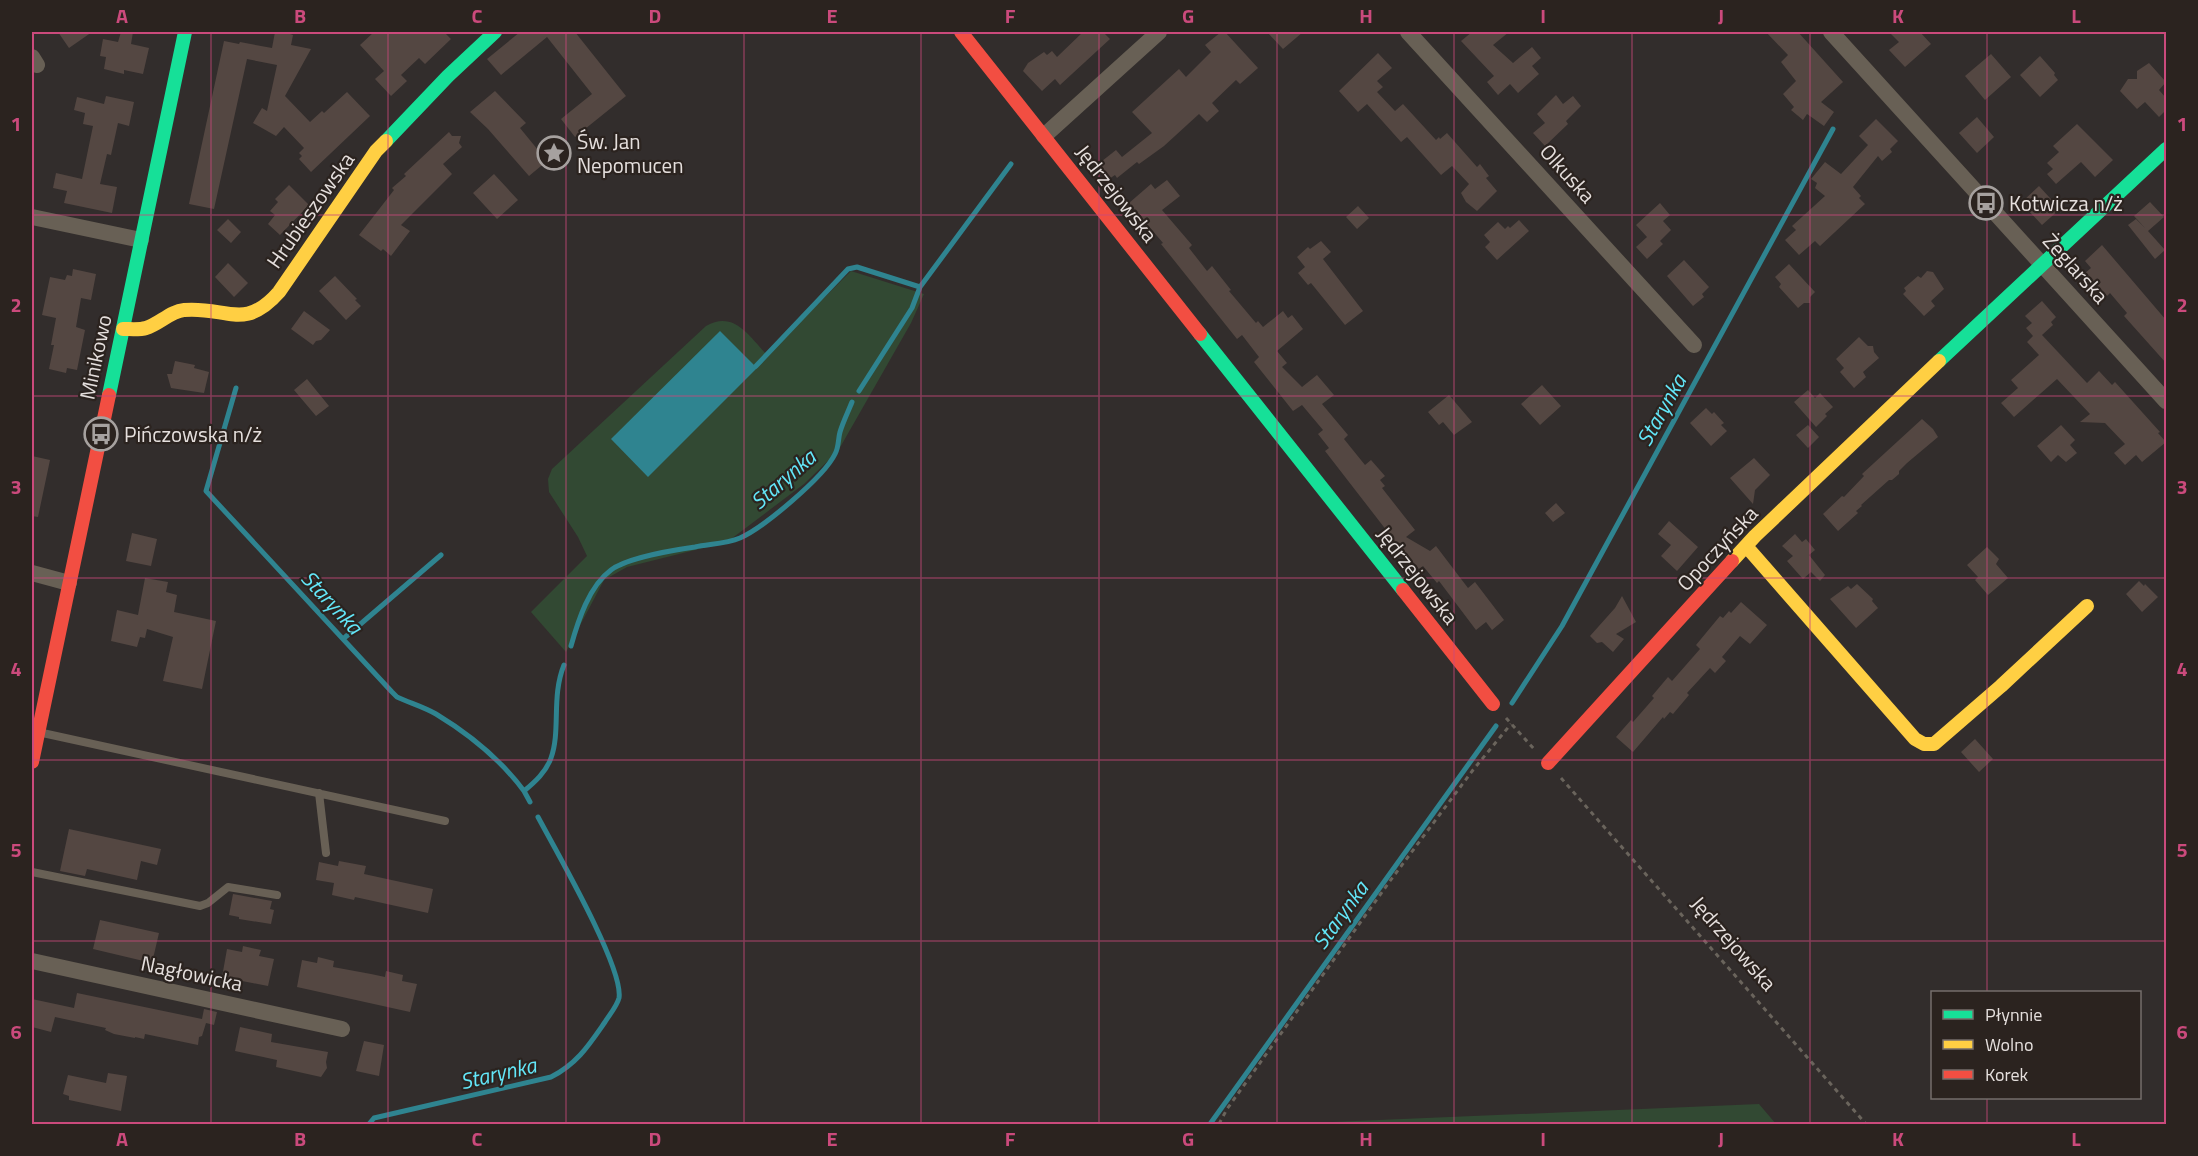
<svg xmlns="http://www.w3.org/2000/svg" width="2198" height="1156" viewBox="0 0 2198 1156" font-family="'Titillium Web',sans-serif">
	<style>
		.green { fill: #324933 }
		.water { fill: #2f8490 }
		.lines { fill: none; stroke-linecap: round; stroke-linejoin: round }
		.stream { stroke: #2f8490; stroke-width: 5 }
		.building { fill: #544742 }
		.path { stroke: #6a645c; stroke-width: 3; stroke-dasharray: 4.5 4.5; stroke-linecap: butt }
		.lane { stroke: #686055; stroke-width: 8 }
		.street { stroke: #686055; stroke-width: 16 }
		.fast { stroke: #16e098; stroke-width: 14 }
		.slow { stroke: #ffcf43; stroke-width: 14 }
		.jam { stroke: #f24e42; stroke-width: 14 }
		.grid { fill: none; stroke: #cb4a7c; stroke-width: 1.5; stroke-opacity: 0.55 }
		.labels { text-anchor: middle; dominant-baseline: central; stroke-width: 4.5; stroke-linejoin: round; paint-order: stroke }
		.poi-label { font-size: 21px; fill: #e5dfdd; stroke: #2b231f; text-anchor: start }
		.street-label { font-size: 21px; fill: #e5dfdd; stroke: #2b231f }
		.water-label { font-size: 22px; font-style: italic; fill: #63e7f9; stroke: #2b231f }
		.neatline { fill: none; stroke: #cb4a7c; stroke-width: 2 }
		.grid-label { font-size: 20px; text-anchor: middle; font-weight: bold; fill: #cb4a7c }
	</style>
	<rect width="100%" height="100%" fill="#322d2c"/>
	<!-- green -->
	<path class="green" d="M 851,271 L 924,294 L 911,323 L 838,451 L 804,484 L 727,542 L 627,567 L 604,580 L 566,652 L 531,612 L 587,556 L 578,537 L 549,492 L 548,479 L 552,469 L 706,326 C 734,310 749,336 767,355 Z
		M 1759,1104 L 1776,1124 L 1285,1124 Z"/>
	<!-- water -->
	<path class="water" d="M 720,331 L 757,368 L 648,477 L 611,439 Z"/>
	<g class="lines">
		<!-- stream -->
		<path class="stream" d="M 756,366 L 848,269 L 857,267 L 920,287
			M 236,388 L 206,491 L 392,692 L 397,697 C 410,703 424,707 436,714 C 469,734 501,760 524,791
			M 859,391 L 912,308 L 920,287 L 1011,164
			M 343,639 L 441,555
			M 571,646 C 578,621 589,586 611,570 C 627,558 674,550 695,547 C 709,544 726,544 740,538 C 763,528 824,477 835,454 C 839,447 838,439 840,432 C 843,422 848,412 852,402
			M 1512,703 L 1562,626 L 1833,129
			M 530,802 L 524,791 C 535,782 546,772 551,758 C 561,730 551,697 564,665
			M 369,1124 L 374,1118 L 551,1077 C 577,1064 589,1045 605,1022 C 610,1014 617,1006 619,998 C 624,968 555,849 538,817
			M 1210,1124 L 1496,726"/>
	</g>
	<!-- building -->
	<path class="building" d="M 58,32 L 92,32 L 69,48 Z
		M 121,32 L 133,32 L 131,44 L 149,48 L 143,74 L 124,70 L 124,74 L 104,69 L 106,57 L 100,56 L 103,39 L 118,42 Z
		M 275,32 L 290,32 L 290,34 L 293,35 L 291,45 L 311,49 L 285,96 L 310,122 L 322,111 L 324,113 L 347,92 L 370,116 L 311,172 L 299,159 L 302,156 L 299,153 L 304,148 L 284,127 L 276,136 L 253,123 L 262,108 L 267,111 L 277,65 L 247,59 L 214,209 L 189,204 L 224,41 L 239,44 L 240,42 L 272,48 Z
		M 374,32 L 444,32 L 451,39 L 425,64 L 419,58 L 401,75 L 407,81 L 391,96 L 375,79 L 384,71 L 360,45 Z
		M 520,32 L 575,32 L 626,96 L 575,137 L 561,119 L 592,94 L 547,37 L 501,75 L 487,59 Z
		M 1083,32 L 1103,32 L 1110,39 L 1060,85 L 1055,79 L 1042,91 L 1023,71 L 1028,63 L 1044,52 L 1047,55 L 1052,51 L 1057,57 Z
		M 1221,32 L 1225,32 L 1258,68 L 1240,84 L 1236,80 L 1212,103 L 1219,111 L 1207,122 L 1199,114 L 1164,146 L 1139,164 L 1137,162 L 1117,178 L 1115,175 L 1109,179 L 1097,165 L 1116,150 L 1122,157 L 1152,133 L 1132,112 L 1179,69 L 1186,77 L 1211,52 L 1205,45 Z
		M 1267,32 L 1303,32 L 1283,49 Z
		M 1472,32 L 1509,32 L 1493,45 L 1513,63 L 1532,47 L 1541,58 L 1532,66 L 1539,74 L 1518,93 L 1510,84 L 1498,95 L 1487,82 L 1494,76 L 1461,41 Z
		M 1766,32 L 1798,32 L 1843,82 L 1821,102 L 1834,112 L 1824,126 L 1807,114 L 1803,120 L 1791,110 L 1794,107 L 1783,94 L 1796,81 L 1781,62 L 1788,55 Z
		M 1889,32 L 1920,32 L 1931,44 L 1905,67 L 1889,50 L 1899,42 Z
		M 1378,53 L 1392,68 L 1377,81 L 1383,87 L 1377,92 L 1395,111 L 1403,104 L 1436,140 L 1439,137 L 1440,139 L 1447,133 L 1477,167 L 1480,164 L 1489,176 L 1486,178 L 1497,191 L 1477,211 L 1466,202 L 1461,193 L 1469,184 L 1452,166 L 1441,175 L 1407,137 L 1401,142 L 1367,104 L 1358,112 L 1339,91 Z
		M 1991,54 L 2011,77 L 1985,100 L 1965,76 Z
		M 2040,56 L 2055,73 L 2054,75 L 2058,80 L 2040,97 L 2020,75 Z
		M 2149,63 L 2166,82 L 2159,90 L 2166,98 L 2166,110 L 2159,117 L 2145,102 L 2137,109 L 2120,91 L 2128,79 L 2137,79 L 2137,71 Z
		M 495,91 L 526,123 L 520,128 L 547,161 L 529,176 L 488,129 L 470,112 Z
		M 1556,95 L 1563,104 L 1573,96 L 1581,106 L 1566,121 L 1568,124 L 1545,146 L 1533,133 L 1545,123 L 1537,114 Z
		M 106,96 L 134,102 L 129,126 L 118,123 L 111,155 L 107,154 L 100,184 L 117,187 L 112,213 L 64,203 L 67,191 L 53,188 L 56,173 L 82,179 L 93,126 L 83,124 L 85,113 L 74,110 L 77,97 L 104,104 Z
		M 1977,117 L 1994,137 L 1977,153 L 1959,133 Z
		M 1876,119 L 1898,141 L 1890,149 L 1892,152 L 1882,161 L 1878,156 L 1853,187 L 1861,196 L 1859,198 L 1865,204 L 1820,246 L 1815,241 L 1799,255 L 1785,240 L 1796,230 L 1792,226 L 1825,196 L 1815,188 L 1817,183 L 1811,179 L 1825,162 L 1841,174 L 1868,145 L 1859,136 Z
		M 2077,124 L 2113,160 L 2095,177 L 2081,162 L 2056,184 L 2047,174 L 2053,169 L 2047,163 L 2059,152 L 2053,146 Z
		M 449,132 L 452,136 L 461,136 L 459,143 L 462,147 L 443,164 L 452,174 L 401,225 L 410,231 L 391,256 L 383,249 L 381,251 L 359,235 L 394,190 L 392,188 L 406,176 L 404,174 Z
		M 494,174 L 518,200 L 497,219 L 473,193 Z
		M 1167,180 L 1180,196 L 1162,210 L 1192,245 L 1189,248 L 1207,271 L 1212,266 L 1231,290 L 1229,291 L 1256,323 L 1258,321 L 1263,327 L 1283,311 L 1288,318 L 1292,315 L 1303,329 L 1277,351 L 1287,363 L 1282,367 L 1302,387 L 1317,375 L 1334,395 L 1322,404 L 1348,435 L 1344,439 L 1365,465 L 1371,460 L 1385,476 L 1380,480 L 1385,486 L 1382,488 L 1415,530 L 1406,537 L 1430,551 L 1436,546 L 1468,588 L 1475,582 L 1504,620 L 1492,630 L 1486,622 L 1476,630 L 1439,581 L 1437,583 L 1423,566 L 1419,569 L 1397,544 L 1325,451 L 1329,448 L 1318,434 L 1323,430 L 1302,405 L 1293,411 L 1254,362 L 1259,357 L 1242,335 L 1237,339 L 1161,244 L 1163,243 L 1129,203 L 1151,184 L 1155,189 Z
		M 289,185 L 309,205 L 280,235 L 268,224 L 275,215 L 270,211 L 278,202 L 275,199 Z
		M 2039,186 L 2060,209 L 2042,225 L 2027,209 L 2030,207 L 2024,200 Z
		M 2150,202 L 2164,217 L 2148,231 L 2165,250 L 2155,259 L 2128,225 L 2136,219 L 2145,228 L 2134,216 Z
		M 1660,203 L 1670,215 L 1663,221 L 1671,230 L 1660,241 L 1663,244 L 1647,259 L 1636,247 L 1647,237 L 1636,225 Z
		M 1358,206 L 1369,218 L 1357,229 L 1346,217 Z
		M 228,219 L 241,232 L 231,243 L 217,230 Z
		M 1519,220 L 1529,231 L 1497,260 L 1485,247 L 1490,242 L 1484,235 L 1498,222 L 1505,229 L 1508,226 L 1510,228 Z
		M 1321,241 L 1331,252 L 1323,259 L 1363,311 L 1345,325 L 1311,283 L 1308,285 L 1298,273 L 1305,267 L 1297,257 L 1308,247 L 1310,249 Z
		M 2102,245 L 2166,320 L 2166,363 L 2124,316 L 2127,313 L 2110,293 L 2107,296 L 2085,273 L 2091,268 L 2085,261 Z
		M 1684,260 L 1709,287 L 1702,294 L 1704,297 L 1693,306 L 1667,276 Z
		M 228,263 L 248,283 L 234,297 L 215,277 Z
		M 1789,264 L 1815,292 L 1810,297 L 1810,303 L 1804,303 L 1798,308 L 1779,287 L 1781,284 L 1775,277 Z
		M 73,269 L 96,274 L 91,300 L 81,298 L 76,327 L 85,330 L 77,370 L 67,368 L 66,373 L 49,369 L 54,345 L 51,345 L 56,318 L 42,315 L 50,277 L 65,280 L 67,275 L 72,276 Z
		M 1927,271 L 1933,272 L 1944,289 L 1931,301 L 1935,306 L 1924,316 L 1903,294 L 1906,291 L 1904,288 L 1918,276 L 1921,278 Z
		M 335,276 L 357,299 L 355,300 L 361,306 L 346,320 L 319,291 Z
		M 2042,301 L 2056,317 L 2051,322 L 2053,325 L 2042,335 L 2087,383 L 2099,371 L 2112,385 L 2115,382 L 2160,432 L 2158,433 L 2166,442 L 2142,462 L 2136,455 L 2125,465 L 2114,453 L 2125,444 L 2105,423 L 2080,422 L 2090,414 L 2057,379 L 2014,417 L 2001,403 L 2018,388 L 2011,380 L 2039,355 L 2027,342 L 2033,336 L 2026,328 L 2032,323 L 2025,316 Z
		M 304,311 L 330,330 L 321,340 L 316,341 L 313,345 L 291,329 Z
		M 1859,337 L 1868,346 L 1873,346 L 1874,352 L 1879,358 L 1863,372 L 1866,377 L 1854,388 L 1840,372 L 1844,368 L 1836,359 Z
		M 175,361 L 195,365 L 194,368 L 209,372 L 204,393 L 171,388 L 167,374 L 172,374 Z
		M 307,379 L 329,406 L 316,416 L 294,390 Z
		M 1542,385 L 1561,406 L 1540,425 L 1521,404 Z
		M 1808,390 L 1815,398 L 1820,393 L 1833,407 L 1825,414 L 1827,416 L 1816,427 L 1794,402 Z
		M 1449,395 L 1472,422 L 1454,435 L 1443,422 L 1439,425 L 1428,412 Z
		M 1706,408 L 1712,414 L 1714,412 L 1724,423 L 1721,425 L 1727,431 L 1711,446 L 1690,423 Z
		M 1922,419 L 1933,429 L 1938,437 L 1907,463 L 1899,471 L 1899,474 L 1892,480 L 1889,480 L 1861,505 L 1862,506 L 1856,511 L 1858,513 L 1838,531 L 1823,514 L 1842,496 L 1844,497 L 1864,476 L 1862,474 Z
		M 1808,425 L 1819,437 L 1808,448 L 1796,435 Z
		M 2061,425 L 2075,440 L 2070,445 L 2077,453 L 2066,462 L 2058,455 L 2051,462 L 2037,446 Z
		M 32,456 L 50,460 L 38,517 L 32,516 Z
		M 1754,458 L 1770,475 L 1755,490 L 1753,504 L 1730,478 Z
		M 1556,503 L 1565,513 L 1553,522 L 1545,513 Z
		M 1669,521 L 1698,547 L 1677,571 L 1661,556 L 1671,545 L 1658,534 Z
		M 132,533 L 157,539 L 151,566 L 126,561 Z
		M 1795,534 L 1802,542 L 1806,539 L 1815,550 L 1809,555 L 1825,575 L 1820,581 L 1811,572 L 1803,579 L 1787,561 L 1793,556 L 1782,546 Z
		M 1987,547 L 1999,559 L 1996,564 L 2008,578 L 1988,595 L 1975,580 L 1978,577 L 1967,565 Z
		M 145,578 L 168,582 L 166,592 L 177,595 L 174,612 L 216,621 L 202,689 L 163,681 L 173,637 L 147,629 L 145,638 L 140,637 L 137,647 L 111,641 L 117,610 L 138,615 Z
		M 2139,581 L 2144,586 L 2145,584 L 2158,597 L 2142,612 L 2126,594 Z
		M 1857,584 L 1873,599 L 1872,601 L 1878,608 L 1856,628 L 1830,599 L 1848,586 L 1851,589 Z
		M 1622,596 L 1636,622 L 1616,634 L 1624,639 L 1613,652 L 1602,642 L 1597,643 L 1590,636 L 1615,608 Z
		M 1741,602 L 1767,625 L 1750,644 L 1740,636 L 1722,657 L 1726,661 L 1715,673 L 1710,668 L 1687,693 L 1689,695 L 1673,714 L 1670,712 L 1664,719 L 1663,717 L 1633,752 L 1616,737 L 1631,720 L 1633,722 L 1654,698 L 1652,696 L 1668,677 L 1672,681 L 1700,649 L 1696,645 L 1720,616 L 1723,618 L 1729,611 L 1731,613 Z
		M 1975,739 L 1993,759 L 1979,772 L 1961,752 Z
		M 69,829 L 161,849 L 157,865 L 141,861 L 137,880 L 87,869 L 85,876 L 60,871 Z
		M 339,861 L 366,866 L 364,874 L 433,889 L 428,913 L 355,897 L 354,900 L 332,895 L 334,883 L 316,880 L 319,862 L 338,866 Z
		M 233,894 L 272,901 L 270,909 L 274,910 L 271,924 L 239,919 L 239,917 L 229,915 Z
		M 100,920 L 159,933 L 152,963 L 93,949 Z
		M 243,946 L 261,950 L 259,956 L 274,959 L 268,986 L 222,977 L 227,949 L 242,952 Z
		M 318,957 L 334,961 L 333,967 L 371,974 L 385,977 L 386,971 L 403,975 L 402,981 L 417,984 L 410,1012 L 297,987 L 302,960 L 317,963 Z
		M 77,993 L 202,1019 L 204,1009 L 217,1012 L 214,1025 L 206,1023 L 202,1036 L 199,1037 L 198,1045 L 145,1034 L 144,1039 L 135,1037 L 135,1038 L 114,1034 L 105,1030 L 106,1028 L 55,1017 L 51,1032 L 32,1027 L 32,999 L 74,1008 Z
		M 240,1027 L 272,1034 L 271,1042 L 328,1052 L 326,1062 L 327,1068 L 321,1077 L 276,1067 L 277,1060 L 235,1051 Z
		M 364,1041 L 384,1045 L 379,1076 L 356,1071 Z
		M 108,1073 L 127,1076 L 121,1111 L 69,1100 L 69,1096 L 63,1094 L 68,1075 L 106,1083 Z"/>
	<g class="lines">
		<!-- path -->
		<path class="path" d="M 1506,718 L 1534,749
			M 1561,778 L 1866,1124
			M 1219,1124 L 1227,1109 L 1390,881 L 1473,770 L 1511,724"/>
		<!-- lane -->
		<path class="lane" d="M 38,732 L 445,821
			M 319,793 L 326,853
			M 32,872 L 200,906 L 208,903 L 228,887 L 277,895"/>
		<!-- street -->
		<path class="street" d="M 1408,32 L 1694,345
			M 1831,32 L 2166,401
			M 32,57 L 37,65
			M 1044,136 L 1159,32
			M 32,217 L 141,240
			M 32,573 L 69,583
			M 32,961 L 342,1029"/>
		<!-- fast -->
		<path class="fast" d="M 386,141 L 448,76 L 495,32
			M 1200,334 L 1403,590
			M 1939,361 L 2166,149
			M 109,395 L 185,32"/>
		<!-- slow -->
		<path class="slow" d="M 123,329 C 130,329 140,330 146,328 C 159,324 171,311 184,310 C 226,306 244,332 279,292 L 376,151 L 386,141
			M 1746,546 L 1915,739 L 1924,744 L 1934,744 L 2001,686 L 2087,606
			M 1732,561 L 1755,536 L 1939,361"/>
		<!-- jam -->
		<path class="jam" d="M 961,32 L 1200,334
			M 1403,590 L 1493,704
			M 32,762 L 109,395
			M 1548,763 L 1732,561"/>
	</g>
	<!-- grid -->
	<path class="grid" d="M 211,32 L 211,1124M 388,32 L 388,1124M 566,32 L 566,1124M 744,32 L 744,1124M 921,32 L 921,1124M 1099,32 L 1099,1124M 1277,32 L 1277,1124M 1454,32 L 1454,1124M 1632,32 L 1632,1124M 1810,32 L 1810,1124M 1987,32 L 1987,992M 32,215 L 2166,215M 32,396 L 2166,396M 32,578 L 2166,578M 32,760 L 2166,760M 32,941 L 2166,941M 1987,1098 L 1987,1124"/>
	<!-- icons -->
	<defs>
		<g id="sight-ring" transform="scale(1.725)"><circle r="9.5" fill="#2b231f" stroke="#a6a19f" stroke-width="1.5"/><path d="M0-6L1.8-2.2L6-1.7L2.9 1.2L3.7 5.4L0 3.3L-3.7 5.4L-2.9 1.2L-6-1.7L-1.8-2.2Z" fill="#a6a19f"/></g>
		<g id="bus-ring" transform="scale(1.725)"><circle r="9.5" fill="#2b231f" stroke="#a6a19f" stroke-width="1.5"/><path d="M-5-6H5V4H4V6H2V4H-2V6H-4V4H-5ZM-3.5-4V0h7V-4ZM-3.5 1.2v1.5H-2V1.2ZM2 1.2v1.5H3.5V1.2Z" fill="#a6a19f"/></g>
	</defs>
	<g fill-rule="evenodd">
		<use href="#sight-ring" x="554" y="153"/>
		<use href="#bus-ring" x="1986" y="203"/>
		<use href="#bus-ring" x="101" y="434"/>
	</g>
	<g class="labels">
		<!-- poi labels -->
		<g class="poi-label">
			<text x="577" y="141">Św. Jan<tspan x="577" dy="24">Nepomucen</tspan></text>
			<text x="2009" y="203">Kotwicza n/ż</text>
			<text x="124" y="434">Pińczowska n/ż</text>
		</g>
		<!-- street labels -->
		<g class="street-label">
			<text transform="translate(1568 173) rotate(48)">Olkuska</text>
			<text transform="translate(1117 193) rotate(52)">Jędrzejowska</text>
			<text transform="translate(310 210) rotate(-55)">Hrubieszowska</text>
			<text transform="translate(2076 268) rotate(48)">Żeglarska</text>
			<text transform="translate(95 357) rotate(-78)">Minikowo</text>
			<text transform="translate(1717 548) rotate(-47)">Opoczyńska</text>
			<text transform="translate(1418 575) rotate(52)">Jędrzejowska</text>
			<text transform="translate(1734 943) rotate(49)">Jędrzejowska</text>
			<text transform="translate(192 973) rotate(12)">Nagłowicka</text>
		</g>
		<!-- water labels -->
		<g class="water-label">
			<text transform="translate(1661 410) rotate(-61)">Starynka</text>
			<text transform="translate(783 479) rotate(-41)">Starynka</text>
			<text transform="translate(332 602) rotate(47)">Starynka</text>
			<text transform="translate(1340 915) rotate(-54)">Starynka</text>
			<text transform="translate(498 1073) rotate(-13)">Starynka</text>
		</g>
	</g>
	<!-- border -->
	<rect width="2198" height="1156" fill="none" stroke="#2b231f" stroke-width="66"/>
	<!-- legend -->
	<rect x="1931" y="991" width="210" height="108" fill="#2b231f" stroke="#756e6b" stroke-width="1.5"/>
	<rect x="1943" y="1010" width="30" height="9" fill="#16e098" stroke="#756e6b" stroke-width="1.5"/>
	<text x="1985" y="1021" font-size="18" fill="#e5dfdd">Płynnie</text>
	<rect x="1943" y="1040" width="30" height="9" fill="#ffcf43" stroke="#756e6b" stroke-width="1.5"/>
	<text x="1985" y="1051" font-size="18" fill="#e5dfdd">Wolno</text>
	<rect x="1943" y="1070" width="30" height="9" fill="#f24e42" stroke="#756e6b" stroke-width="1.5"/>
	<text x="1985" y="1081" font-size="18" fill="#e5dfdd">Korek</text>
	<rect x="33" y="33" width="2132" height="1090" class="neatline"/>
	<g class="grid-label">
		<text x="122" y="23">A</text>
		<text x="300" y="23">B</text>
		<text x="477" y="23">C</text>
		<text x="655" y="23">D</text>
		<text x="832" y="23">E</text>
		<text x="1010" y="23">F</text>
		<text x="1188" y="23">G</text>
		<text x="1366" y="23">H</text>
		<text x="1543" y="23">I</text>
		<text x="1721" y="23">J</text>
		<text x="1898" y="23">K</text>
		<text x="2076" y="23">L</text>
		<text x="16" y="131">1</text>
		<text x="2182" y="131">1</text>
		<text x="16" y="312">2</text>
		<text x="2182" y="312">2</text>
		<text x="16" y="494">3</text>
		<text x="2182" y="494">3</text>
		<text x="16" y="676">4</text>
		<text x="2182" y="676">4</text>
		<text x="16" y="857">5</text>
		<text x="2182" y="857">5</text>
		<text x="16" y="1039">6</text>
		<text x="2182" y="1039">6</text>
		<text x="122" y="1146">A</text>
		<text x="300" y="1146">B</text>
		<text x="477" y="1146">C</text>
		<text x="655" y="1146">D</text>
		<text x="832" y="1146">E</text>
		<text x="1010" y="1146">F</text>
		<text x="1188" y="1146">G</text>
		<text x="1366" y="1146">H</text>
		<text x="1543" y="1146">I</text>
		<text x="1721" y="1146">J</text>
		<text x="1898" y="1146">K</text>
		<text x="2076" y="1146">L</text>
	</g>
</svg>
